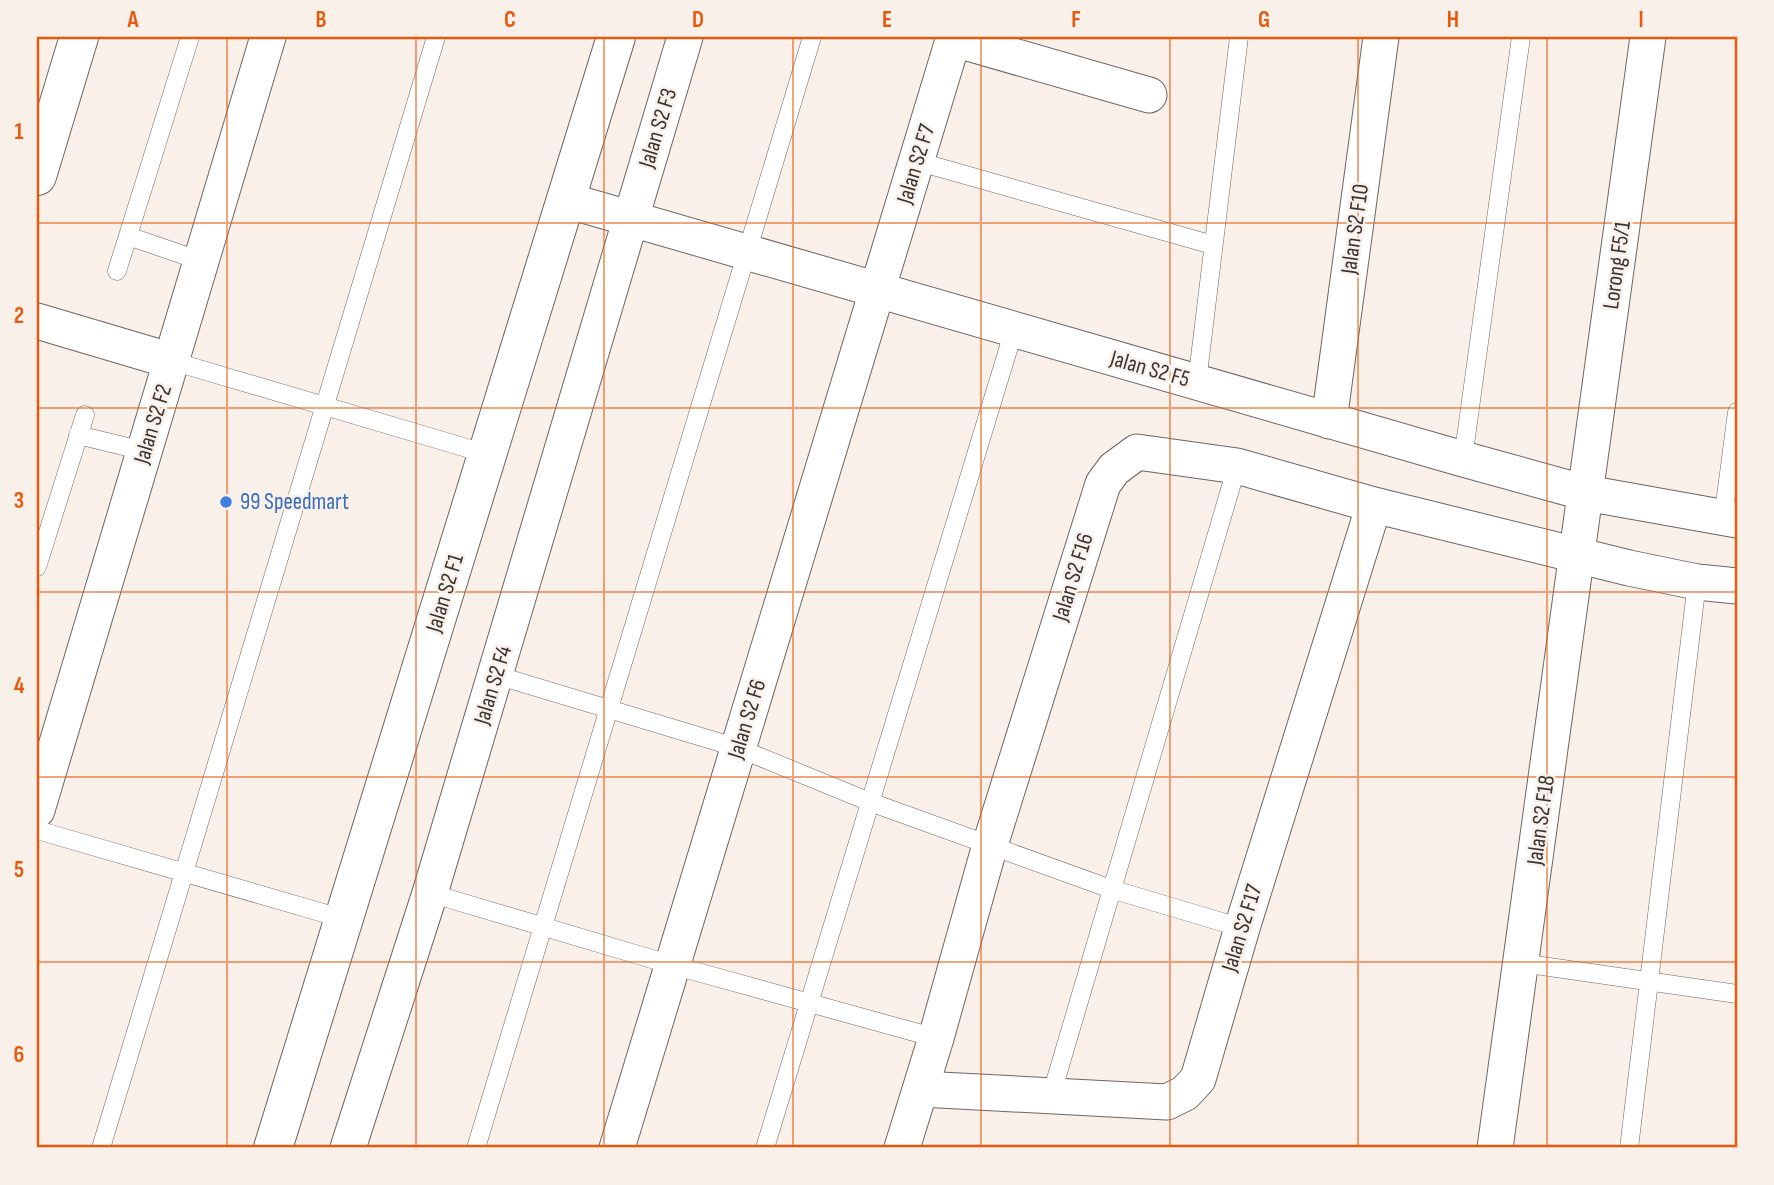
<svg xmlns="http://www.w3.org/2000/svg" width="1774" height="1185" viewBox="0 0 1774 1185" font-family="'Sofia Sans Condensed',sans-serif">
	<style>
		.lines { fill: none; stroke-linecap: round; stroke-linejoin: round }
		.lane-casing { stroke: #6e6661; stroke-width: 19 }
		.street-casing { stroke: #6e6661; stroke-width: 37 }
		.secondary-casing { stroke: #6e6661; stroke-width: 40 }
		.primary-casing { stroke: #6e6661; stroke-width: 40 }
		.lane { stroke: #fff; stroke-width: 18 }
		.street { stroke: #fff; stroke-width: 35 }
		.secondary { stroke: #fff; stroke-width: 38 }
		.primary { stroke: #fff; stroke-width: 38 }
		.grid { fill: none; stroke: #e8590c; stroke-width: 2; stroke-opacity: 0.55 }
		.shop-dot { fill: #3f7fe0; stroke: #f9f0ea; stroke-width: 2.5 }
		.labels { text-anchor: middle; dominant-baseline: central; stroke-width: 5; stroke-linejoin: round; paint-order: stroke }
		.street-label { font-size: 23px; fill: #383432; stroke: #f9f0ea }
		.shop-label { font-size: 23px; fill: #366cbe; stroke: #f9f0ea; text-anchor: start }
		.neatline { fill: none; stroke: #e8590c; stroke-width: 2.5 }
		.grid-label { font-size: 23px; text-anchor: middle; font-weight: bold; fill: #e8590c }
	</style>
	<rect width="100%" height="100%" fill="#f9f0ea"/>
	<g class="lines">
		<!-- lane casing -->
		<g class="lane-casing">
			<path id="lane" d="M 916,161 L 1213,245
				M 128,236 L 201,261
				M 117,271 L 190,37
				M 172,361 L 487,454
				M 1197,382 L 1239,37
				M 78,435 L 144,451
				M 1463,459 L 1521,37
				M 1723,519 L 1737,412
				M 37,567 L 85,415
				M 496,675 L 738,748 L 870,802 L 1111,889 L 1242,928
				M 37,830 L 344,919
				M 430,893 L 672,965 L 936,1038
				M 1521,963 L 1737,994
				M 1051,1096 L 1237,466
				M 101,1148 L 436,37
				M 476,1148 L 812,37
				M 765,1148 L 1014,330
				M 1629,1148 L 1697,582"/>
		</g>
		<!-- street casing -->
		<g class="street-casing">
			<path id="street" d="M 954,39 L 1149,95
				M 566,200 L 1463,459 L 1586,493 L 1737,520
				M 37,321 L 172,361
				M 1329,421 L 1381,37
				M 37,810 L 268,37
				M 921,1089 L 1167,1102 L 1185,1093 L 1198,1079 L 1242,928 L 1374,505
				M 348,1148 L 430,893 L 685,37
				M 617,1148 L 954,37
				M 902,1148 L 936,1038 L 990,845 L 1103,484 L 1114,469 L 1137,452 L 1237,466 L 1374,505 L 1629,568 L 1697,582 L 1737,586
				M 1495,1148 L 1648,37"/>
		</g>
		<!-- secondary casing -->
		<g class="secondary-casing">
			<path id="secondary" d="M 273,1148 L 616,37"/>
		</g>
		<!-- primary casing -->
		<g class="primary-casing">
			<path id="primary" d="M 37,176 L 79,37"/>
		</g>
		<!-- lane -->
		<use href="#lane" class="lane"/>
		<!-- street -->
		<use href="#street" class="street"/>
		<!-- secondary -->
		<use href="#secondary" class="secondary"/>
		<!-- primary -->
		<use href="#primary" class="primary"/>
	</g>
	<!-- grid -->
	<path class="grid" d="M 227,37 L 227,1148M 416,37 L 416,1148M 604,37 L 604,1148M 793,37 L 793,1148M 981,37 L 981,1148M 1170,37 L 1170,1148M 1358,37 L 1358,1148M 1547,37 L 1547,1148M 37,223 L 1737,223M 37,408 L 1737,408M 37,592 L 1737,592M 37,777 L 1737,777M 37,962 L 1737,962"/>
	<!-- markers -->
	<circle class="shop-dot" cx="226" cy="502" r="7"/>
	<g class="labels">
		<!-- street labels -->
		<g class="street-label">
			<text transform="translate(658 128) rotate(-73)">Jalan S2 F3</text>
			<text transform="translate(916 164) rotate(-73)">Jalan S2 F7</text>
			<text transform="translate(1355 229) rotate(-82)">Jalan S2 F10</text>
			<text transform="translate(1617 265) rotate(-82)">Lorong F5/1</text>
			<text transform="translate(1150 369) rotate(16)">Jalan S2 F5</text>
			<text transform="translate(153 424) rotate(-73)">Jalan S2 F2</text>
			<text transform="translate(1073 577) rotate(-73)">Jalan S2 F16</text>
			<text transform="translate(445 593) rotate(-73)">Jalan S2 F1</text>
			<text transform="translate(493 685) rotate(-73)">Jalan S2 F4</text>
			<text transform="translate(747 719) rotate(-73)">Jalan S2 F6</text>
			<text transform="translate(1541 820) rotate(-82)">Jalan S2 F18</text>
			<text transform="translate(1242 928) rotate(-73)">Jalan S2 F17</text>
		</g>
		<!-- shop labels -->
		<g class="shop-label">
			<text x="240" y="502">99 Speedmart</text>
		</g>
	</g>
	<!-- border -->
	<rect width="1774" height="1185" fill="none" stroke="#f9f0ea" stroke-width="77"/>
	<rect x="38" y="38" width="1698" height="1108" class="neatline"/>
	<g class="grid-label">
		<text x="133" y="27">A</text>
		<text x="321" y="27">B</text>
		<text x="510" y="27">C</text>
		<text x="698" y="27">D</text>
		<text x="887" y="27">E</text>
		<text x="1076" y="27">F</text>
		<text x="1264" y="27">G</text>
		<text x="1453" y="27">H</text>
		<text x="1641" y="27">I</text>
		<text x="19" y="139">1</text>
		<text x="19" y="323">2</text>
		<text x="19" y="508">3</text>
		<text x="19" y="693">4</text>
		<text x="19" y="877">5</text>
		<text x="19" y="1062">6</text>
	</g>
</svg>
